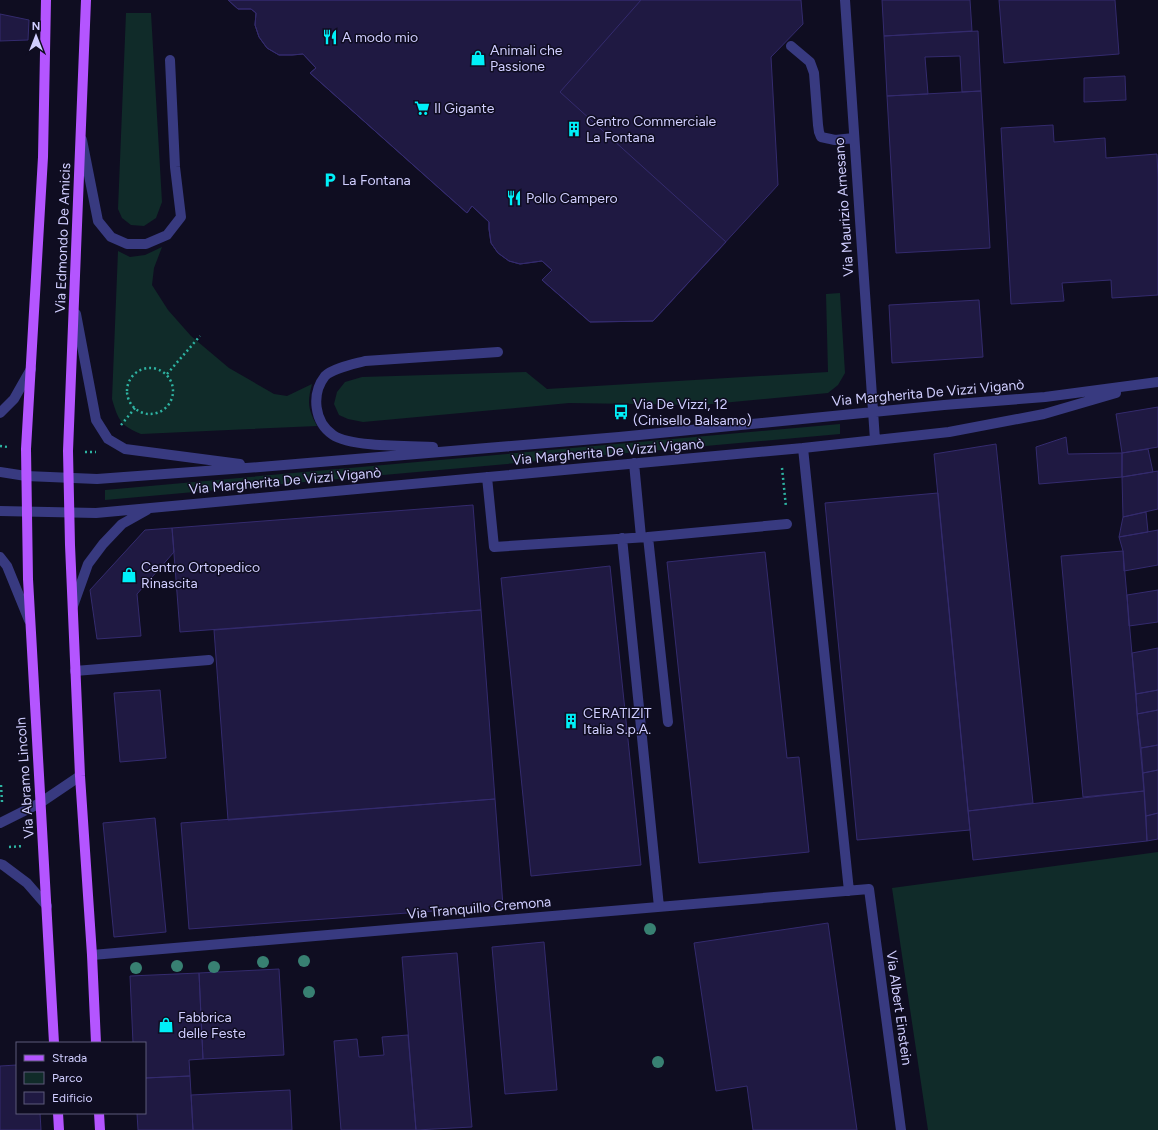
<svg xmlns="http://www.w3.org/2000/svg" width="1158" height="1130" viewBox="0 0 1158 1130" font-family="Figtree,sans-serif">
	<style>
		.green { fill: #102b29 }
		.building { fill: #1f1942; stroke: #342b6e }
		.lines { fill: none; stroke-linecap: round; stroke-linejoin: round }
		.path { stroke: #2eb3a2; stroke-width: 2.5; stroke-dasharray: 2 3; stroke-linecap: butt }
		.minor { stroke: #383a80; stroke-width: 10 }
		.major { stroke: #b455ff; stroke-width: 10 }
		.tree { fill: #388072 }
		.labels { text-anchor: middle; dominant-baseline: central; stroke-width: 3; stroke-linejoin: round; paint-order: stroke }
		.poi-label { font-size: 14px; fill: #d0ceff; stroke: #0f0d21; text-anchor: start }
		.street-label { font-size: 14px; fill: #d0ceff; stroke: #0f0d21 }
	</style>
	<rect width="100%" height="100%" fill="#0f0d21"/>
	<!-- green -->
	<path class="green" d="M 126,13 L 151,13 L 162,202 L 156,218 L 144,226 L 131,225 L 122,218 L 118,209 Z
		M 162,247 L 154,268 L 152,285 L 168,310 L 191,336 L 229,368 L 274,394 L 287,396 L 312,384 C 307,403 308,409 317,426 L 141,434 C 121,426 118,420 112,399 L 118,251 L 130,257 L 145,255 Z
		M 840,293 L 845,373 L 838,385 L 828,393 L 701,405 L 569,403 L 363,422 L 348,419 L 339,415 L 334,404 L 337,392 L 345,382 L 362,377 L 526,372 L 547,389 L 828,372 L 826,294 Z
		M 840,424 L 840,434 L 105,500 L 105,490 Z
		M 1158,852 L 1158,1130 L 928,1130 L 892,888 Z"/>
	<!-- building -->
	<path class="building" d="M 228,0 L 801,0 L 803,24 L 771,57 L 778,185 L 653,321 L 590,322 L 542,280 L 552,270 L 542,261 L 520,264 L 509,261 L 498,253 L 491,243 L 489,229 L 489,222 L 472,206 L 467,213 L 310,73 L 316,68 L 303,54 L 292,55 L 279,55 L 267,48 L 259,37 L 255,25 L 256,13 L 251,9 L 238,9 Z
		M 228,0 L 641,0 L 560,92 L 726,242 L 653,321 L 590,322 L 542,280 L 552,270 L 542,261 L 520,264 L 509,261 L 498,253 L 491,243 L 489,229 L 489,222 L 472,206 L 467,213 L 310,73 L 316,68 L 303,54 L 292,55 L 279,55 L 267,48 L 259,37 L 255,25 L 256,13 L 251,9 L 238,9 Z
		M 882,0 L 970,0 L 972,31 L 884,36 Z
		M 999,0 L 1115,0 L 1119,54 L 1004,63 Z
		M 0,14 L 29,20 L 28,40 L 0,41 Z
		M 978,31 L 981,91 L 962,92 L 960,56 L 925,57 L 928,94 L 887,96 L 884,36 Z
		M 1125,76 L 1126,100 L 1084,102 L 1084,78 Z
		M 981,91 L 990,248 L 896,253 L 887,96 Z
		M 1053,125 L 1054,142 L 1105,138 L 1106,158 L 1157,154 L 1158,178 L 1158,295 L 1112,298 L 1111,280 L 1062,283 L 1064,301 L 1011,304 L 1001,128 Z
		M 979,300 L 983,357 L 892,363 L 889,305 Z
		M 1158,407 L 1158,447 L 1122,453 L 1116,414 Z
		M 1066,437 L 1068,454 L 1122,453 L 1122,477 L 1039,484 L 1036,447 Z
		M 996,444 L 1033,803 L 968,811 L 934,454 Z
		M 1148,449 L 1153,472 L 1122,477 L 1122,453 Z
		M 1158,471 L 1158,509 L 1123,517 L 1122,477 Z
		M 938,493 L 970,830 L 857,840 L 825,503 Z
		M 473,505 L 481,610 L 180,632 L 172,528 Z
		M 1146,512 L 1148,532 L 1119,537 L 1123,517 Z
		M 172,528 L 174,552 L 137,594 L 141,636 L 97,639 L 90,590 L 145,530 Z
		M 1158,530 L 1158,565 L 1124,571 L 1123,551 L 1119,537 Z
		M 1123,551 L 1144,791 L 1083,797 L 1061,556 Z
		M 765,552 L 787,758 L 799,757 L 809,852 L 699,863 L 667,562 Z
		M 610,566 L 641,865 L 531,876 L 501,578 Z
		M 1158,590 L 1158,622 L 1129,626 L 1127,595 Z
		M 481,610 L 495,799 L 228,820 L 214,630 Z
		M 1158,648 L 1158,690 L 1136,694 L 1132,653 Z
		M 160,690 L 166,758 L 120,762 L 114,693 Z
		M 1158,690 L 1158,710 L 1137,714 L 1136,694 Z
		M 1158,710 L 1158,745 L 1141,748 L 1137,714 Z
		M 1158,745 L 1158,770 L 1143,773 L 1141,748 Z
		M 1158,770 L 1158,813 L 1146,816 L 1143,773 Z
		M 1144,791 L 1147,841 L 973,860 L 968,811 Z
		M 495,799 L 503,906 L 189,929 L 181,823 Z
		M 1158,813 L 1158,839 L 1147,841 L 1146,816 Z
		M 155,818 L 166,932 L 114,937 L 103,823 Z
		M 828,923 L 857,1130 L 753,1130 L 747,1086 L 716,1091 L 694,943 Z
		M 544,942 L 557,1090 L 505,1094 L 492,947 Z
		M 457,953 L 472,1127 L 416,1130 L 402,957 Z
		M 279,969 L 284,1055 L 203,1059 L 199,973 Z
		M 199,973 L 203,1059 L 189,1060 L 190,1076 L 145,1078 L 145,1043 L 133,1043 L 130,976 Z
		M 408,1035 L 416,1130 L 341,1130 L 334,1041 L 357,1039 L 359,1057 L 384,1055 L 382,1037 Z
		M 17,1065 L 17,1113 L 40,1113 L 41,1130 L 0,1130 L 0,1066 Z
		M 190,1076 L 193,1130 L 138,1130 L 137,1113 L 145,1113 L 145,1078 Z
		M 290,1090 L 292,1130 L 193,1130 L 191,1095 Z"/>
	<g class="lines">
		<!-- path -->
		<path class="path" d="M127 391a23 23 0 1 1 46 0a23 23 0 1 1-46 0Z
			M 167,374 L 200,336
			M 121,425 L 135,408
			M 0,446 L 8,447
			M 85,452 L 96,452
			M 782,468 L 786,507
			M 1,785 L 2,802
			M 9,847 L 24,846"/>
		<!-- minor -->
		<path class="minor" d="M 845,0 L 875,440
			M 791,46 L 810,62 L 814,73 L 818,125 L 819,132 L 821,137 L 835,140 L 854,138
			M 82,140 L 98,221 L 111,237 L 127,244 L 146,244 L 167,235 L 181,217 L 175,167 L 170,60
			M 76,314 L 96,420 L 108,439 L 125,449 L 240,464
			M 0,413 L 14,399 L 31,369
			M 433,447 C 410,446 350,447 333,435 C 314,422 311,394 325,376 C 333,368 354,364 365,361 L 498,352
			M 803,448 L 849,891
			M 634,463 L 641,537
			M 0,472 L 26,476 L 97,479 L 260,467 L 619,437 L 944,405 L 1045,397 L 1158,382
			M 487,477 L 494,547 L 648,537 L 787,524
			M 0,511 L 96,513 L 803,448 L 949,432 L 1044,414 L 1116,393
			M 648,537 L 668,722
			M 622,538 L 659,907
			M 0,557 L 7,566 L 29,620
			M 73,606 L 88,564 L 103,544 L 122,524 L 147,510
			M 75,671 L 209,660
			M 0,823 L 40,803 L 80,776
			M 0,864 L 3,865 L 27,883 L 47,906
			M 92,955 L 869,889 L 901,1130"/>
		<!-- major -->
		<path class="major" d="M 46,0 L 43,157 L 26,449 L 28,579 L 54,1043
			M 86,0 L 68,451 L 70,545 L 80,776 L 92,955 L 96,1043
			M 58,1113 L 59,1130
			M 99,1113 L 100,1130"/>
	</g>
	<!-- trees -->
	<g class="tree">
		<circle cx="650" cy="929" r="6"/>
		<circle cx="304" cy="961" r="6"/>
		<circle cx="263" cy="962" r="6"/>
		<circle cx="177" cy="966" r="6"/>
		<circle cx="214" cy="967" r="6"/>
		<circle cx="136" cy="968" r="6"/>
		<circle cx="309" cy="992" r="6"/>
		<circle cx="658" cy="1062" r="6"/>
	</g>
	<!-- icons -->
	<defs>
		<g id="restaurant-bare" transform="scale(1.2)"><path d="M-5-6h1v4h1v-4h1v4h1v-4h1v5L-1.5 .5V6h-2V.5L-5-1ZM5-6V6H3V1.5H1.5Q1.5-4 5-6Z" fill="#00f0f8" stroke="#0f0d21" stroke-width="2.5" paint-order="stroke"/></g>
		<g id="shop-bare" transform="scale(1.2)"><path d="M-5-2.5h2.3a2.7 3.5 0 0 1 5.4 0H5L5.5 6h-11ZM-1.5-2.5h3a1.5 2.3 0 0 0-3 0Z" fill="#00f0f8" stroke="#0f0d21" stroke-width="2.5" paint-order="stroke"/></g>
		<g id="supermarket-bare" transform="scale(1.2)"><path d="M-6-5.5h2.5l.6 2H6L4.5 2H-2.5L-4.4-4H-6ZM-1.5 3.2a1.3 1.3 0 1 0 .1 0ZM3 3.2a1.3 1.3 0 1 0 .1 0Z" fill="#00f0f8" stroke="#0f0d21" stroke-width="2.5" paint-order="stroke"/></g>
		<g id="building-bare" transform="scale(1.2)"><path d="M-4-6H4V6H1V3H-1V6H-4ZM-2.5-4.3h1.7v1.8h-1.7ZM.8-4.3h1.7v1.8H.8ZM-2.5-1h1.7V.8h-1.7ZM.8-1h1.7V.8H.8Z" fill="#00f0f8" stroke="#0f0d21" stroke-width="2.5" paint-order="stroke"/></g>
		<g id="parking-bare" transform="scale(1.2)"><path d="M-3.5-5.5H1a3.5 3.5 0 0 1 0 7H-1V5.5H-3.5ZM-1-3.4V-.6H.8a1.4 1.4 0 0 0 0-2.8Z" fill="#00f0f8" stroke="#0f0d21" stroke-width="2.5" paint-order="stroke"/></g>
		<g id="bus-bare" transform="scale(1.2)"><path d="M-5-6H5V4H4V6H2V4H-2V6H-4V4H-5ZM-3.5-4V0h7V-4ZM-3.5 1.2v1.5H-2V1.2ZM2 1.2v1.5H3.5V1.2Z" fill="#00f0f8" stroke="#0f0d21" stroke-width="2.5" paint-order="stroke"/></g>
	</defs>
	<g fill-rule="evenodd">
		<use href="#restaurant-bare" x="330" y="37"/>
		<use href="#shop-bare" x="478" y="58"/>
		<use href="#supermarket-bare" x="422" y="108"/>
		<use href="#building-bare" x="574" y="129"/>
		<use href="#parking-bare" x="330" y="180"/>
		<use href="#restaurant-bare" x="514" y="198"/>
		<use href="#bus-bare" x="621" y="412"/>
		<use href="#shop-bare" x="129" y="575"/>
		<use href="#building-bare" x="571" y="721"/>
		<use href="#shop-bare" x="166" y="1025"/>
	</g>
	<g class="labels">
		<!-- poi labels -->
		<g class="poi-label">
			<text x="342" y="37">A modo mio</text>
			<text x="490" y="50">Animali che<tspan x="490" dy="16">Passione</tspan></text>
			<text x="434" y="108">Il Gigante</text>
			<text x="586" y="121">Centro Commerciale<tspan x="586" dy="16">La Fontana</tspan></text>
			<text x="342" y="180">La Fontana</text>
			<text x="526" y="198">Pollo Campero</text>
			<text x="633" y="404">Via De Vizzi, 12<tspan x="633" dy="16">(Cinisello Balsamo)</tspan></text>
			<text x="141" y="567">Centro Ortopedico<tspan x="141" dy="16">Rinascita</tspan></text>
			<text x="583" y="713">CERATIZIT<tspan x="583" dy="16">Italia S.p.A.</tspan></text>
			<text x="178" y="1017">Fabbrica<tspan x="178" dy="16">delle Feste</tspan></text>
		</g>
		<!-- street labels -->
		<g class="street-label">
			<text transform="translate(844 207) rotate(-94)">Via Maurizio Arnesano</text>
			<text transform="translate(63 238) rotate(-88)">Via Edmondo De Amicis</text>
			<text transform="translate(928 393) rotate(-5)">Via Margherita De Vizzi Viganò</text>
			<text transform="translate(608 452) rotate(-5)">Via Margherita De Vizzi Viganò</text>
			<text transform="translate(285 481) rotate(-5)">Via Margherita De Vizzi Viganò</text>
			<text transform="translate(25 778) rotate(-94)">Via Abramo Lincoln</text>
			<text transform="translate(479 908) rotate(-5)">Via Tranquillo Cremona</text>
			<text transform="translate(899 1008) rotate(82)">Via Albert Einstein</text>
		</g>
	</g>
	<!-- legend -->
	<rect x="16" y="1042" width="130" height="72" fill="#0f0d21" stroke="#5c5a7a"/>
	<rect x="24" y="1055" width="20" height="6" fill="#b455ff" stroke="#5c5a7a"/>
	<text x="52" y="1062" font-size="12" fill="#d0ceff">Strada</text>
	<rect x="24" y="1072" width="20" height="12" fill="#102b29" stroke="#5c5a7a"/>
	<text x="52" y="1082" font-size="12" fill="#d0ceff">Parco</text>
	<rect x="24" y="1092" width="20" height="12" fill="#1f1942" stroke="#5c5a7a"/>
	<text x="52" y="1102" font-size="12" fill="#d0ceff">Edificio</text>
	<!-- north arrow -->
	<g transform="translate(36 36)" stroke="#0f0d21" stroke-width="3" paint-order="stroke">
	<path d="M0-3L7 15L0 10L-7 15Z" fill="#d0ceff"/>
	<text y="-6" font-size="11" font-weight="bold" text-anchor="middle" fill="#d0ceff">N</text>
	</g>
</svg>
